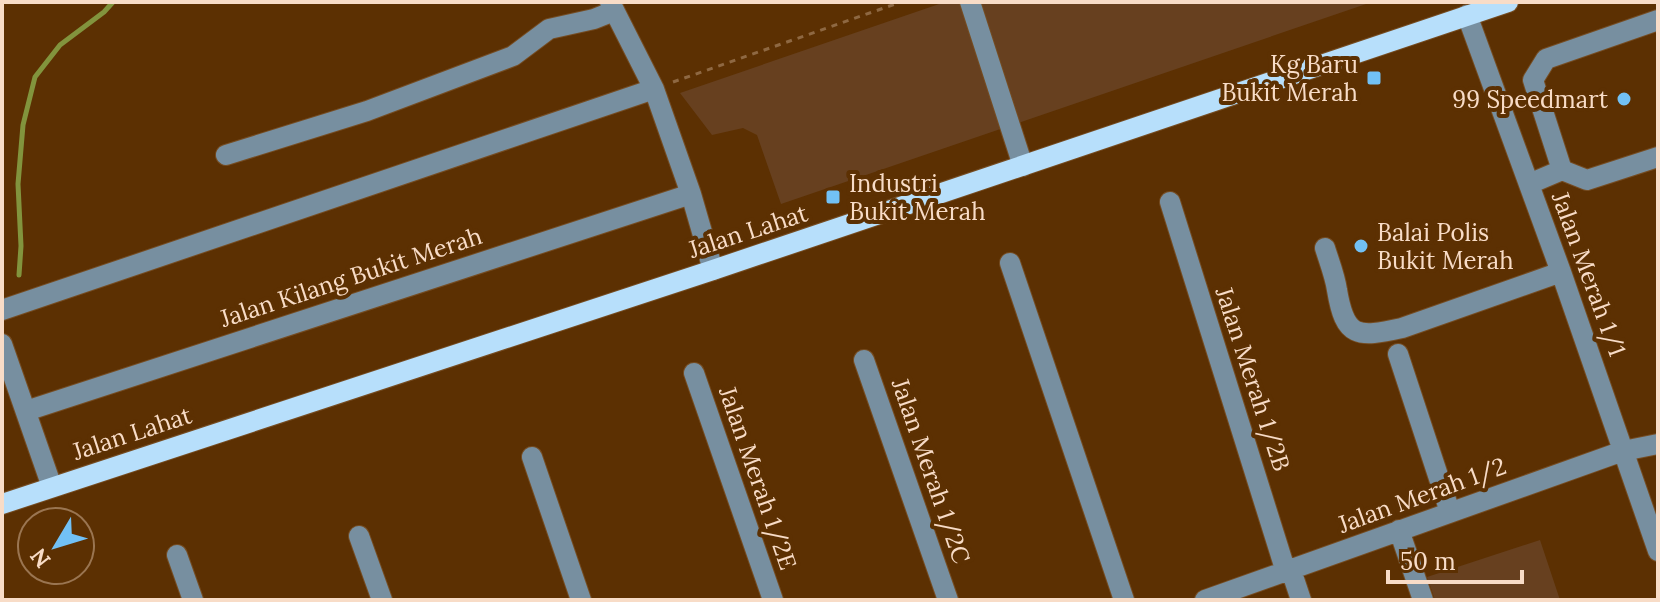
<svg xmlns="http://www.w3.org/2000/svg" width="1660" height="602" viewBox="0 0 1660 602" font-family="Lora,serif">
	<style>
		.green { fill: #67401f }
		.lines { fill: none; stroke-linecap: round; stroke-linejoin: round }
		.stream { stroke: #82943d; stroke-width: 5 }
		.minor-casing { stroke: #754c22; stroke-width: 22 }
		.major-casing { stroke: #754c22; stroke-width: 22 }
		.path { stroke: #8e6842; stroke-width: 3; stroke-dasharray: 6 6; stroke-linecap: butt }
		.minor { stroke: #778fa0; stroke-width: 20 }
		.major { stroke: #b7dffb; stroke-width: 20 }
		.poi-dot { fill: #72c1f5; stroke: #5c3002; stroke-width: 3 }
		.labels { text-anchor: middle; dominant-baseline: central; stroke-width: 8; stroke-linejoin: round; paint-order: stroke }
		.poi-label { font-size: 24px; fill: #f8dcc7; stroke: #5c3002; text-anchor: end }
		.street-label { font-size: 24px; fill: #f8dcc7; stroke: #5c3002 }
	</style>
	<rect width="100%" height="100%" fill="#5c3002"/>
	<!-- green -->
	<path class="green" d="M 945,2 L 1372,2 L 781,204 L 757,135 L 743,128 L 712,135 L 680,93 Z
		M 1540,540 L 1560,600 L 1435,600 L 1427,577 Z"/>
	<g class="lines">
		<!-- stream -->
		<path class="stream" d="M 19,275 L 21,246 L 18,184 L 23,125 L 35,77 L 60,45 L 104,12 L 113,2"/>
		<!-- minor casing -->
		<g class="minor-casing">
			<path id="minor" d="M 610,2 L 654,89 L 691,194 L 713,270
				M 970,2 L 1023,166
				M 1467,15 L 1561,272 L 1658,551
				M 226,155 L 367,111 L 513,56 L 549,29 L 594,19 L 614,11
				M 1562,170 L 1587,180 L 1658,157
				M 1529,184 L 1562,170 L 1533,80 L 1546,59 L 1658,20
				M 1170,202 L 1286,572
				M 1325,248 C 1329,261 1335,276 1337,290 C 1345,338 1357,338 1402,328 L 1561,272
				M 1010,263 L 1124,600
				M 2,310 L 654,89
				M 2,344 L 52,487
				M 1398,354 L 1450,512
				M 864,360 L 948,600
				M 694,373 L 773,600
				M 26,411 L 691,194
				M 532,457 L 581,600
				M 1399,530 L 1423,600
				M 359,536 L 382,600
				M 177,555 L 193,600
				M 1291,570 L 1301,600
				M 1205,600 L 1623,451 L 1658,444"/>
		</g>
		<!-- major casing -->
		<g class="major-casing">
			<path id="major" d="M 2,504 L 713,270 L 1508,2"/>
		</g>
		<!-- path -->
		<path class="path" d="M 673,82 L 901,2"/>
		<!-- minor -->
		<use href="#minor" class="minor"/>
		<!-- major -->
		<use href="#major" class="major"/>
	</g>
	<!-- markers -->
	<g class="poi-dot">
		<rect x="1366" y="70" width="16" height="16" rx="4"/>
		<circle cx="1624" cy="99" r="8"/>
		<rect x="825" y="189" width="16" height="16" rx="4"/>
		<circle cx="1361" cy="246" r="8"/>
	</g>
	<g class="labels">
		<!-- poi labels -->
		<g class="poi-label">
			<text x="1358" y="64">Kg Baru<tspan x="1358" dy="28">Bukit Merah</tspan></text>
			<text x="1608" y="99">99 Speedmart</text>
			<text x="849" y="183" text-anchor="start">Industri<tspan x="849" dy="28">Bukit Merah</tspan></text>
			<text x="1377" y="232" text-anchor="start">Balai Polis<tspan x="1377" dy="28">Bukit Merah</tspan></text>
		</g>
		<!-- street labels -->
		<g class="street-label">
			<text transform="translate(748 231) rotate(-18)">Jalan Lahat</text>
			<text transform="translate(1589 274) rotate(70)">Jalan Merah 1/1</text>
			<text transform="translate(351 277) rotate(-18)">Jalan Kilang Bukit Merah</text>
			<text transform="translate(1253 379) rotate(72)">Jalan Merah 1/2B</text>
			<text transform="translate(132 433) rotate(-18)">Jalan Lahat</text>
			<text transform="translate(931 471) rotate(71)">Jalan Merah 1/2C</text>
			<text transform="translate(758 478) rotate(71)">Jalan Merah 1/2E</text>
			<text transform="translate(1422 495) rotate(-20)">Jalan Merah 1/2</text>
		</g>
	</g>
	<!-- border -->
	<rect width="1660" height="602" fill="none" stroke="#f8dcc7" stroke-width="8"/>
	<!-- north arrow -->
	<g transform="translate(56 546) rotate(232)"><circle r="38" fill="#5c3002" stroke="#9a7551" stroke-width="2"/>
	<path d="M0-6L14 30L0 20L-14 30Z" fill="#72c1f5"/>
	<text y="-12" font-size="22" font-weight="bold" text-anchor="middle" fill="#f8dcc7">N</text>
	</g>
	<!-- scale -->
	<path d="M1388 570v12h134v-12" fill="none" stroke="#f8dcc7" stroke-width="4"/>
	<text x="1400" y="570" font-size="24" fill="#f8dcc7" stroke="#5c3002" stroke-width="6" paint-order="stroke">50 m</text>
</svg>
